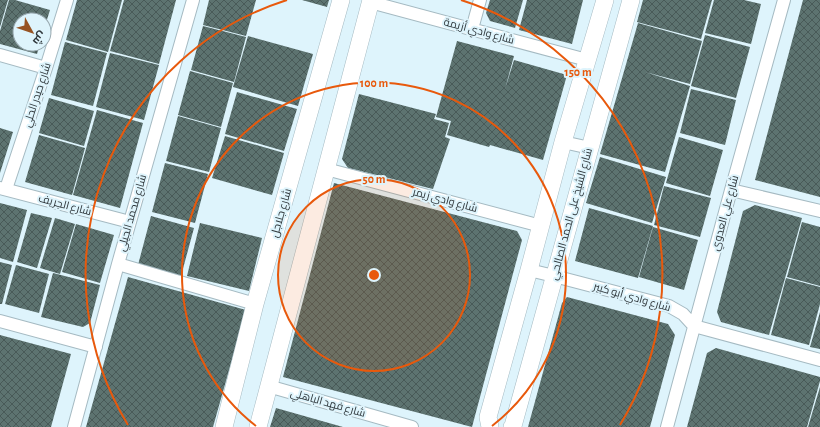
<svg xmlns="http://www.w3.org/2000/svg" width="820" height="427" viewBox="0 0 820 427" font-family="'Alegreya Sans',Cairo,sans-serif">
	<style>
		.building { fill: url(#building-cross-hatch) }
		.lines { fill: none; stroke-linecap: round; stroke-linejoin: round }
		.street-casing { stroke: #a5bac2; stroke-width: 14 }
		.secondary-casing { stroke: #a5bac2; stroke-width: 18 }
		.street { stroke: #fff; stroke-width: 12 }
		.secondary { stroke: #fff; stroke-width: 17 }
		.ring { fill: none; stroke: #e8590c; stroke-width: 2 }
		.labels { text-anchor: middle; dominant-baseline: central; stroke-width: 4; stroke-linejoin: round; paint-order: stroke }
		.street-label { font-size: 11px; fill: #2f373b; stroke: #def4fc }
		.centre { fill: #e8590c; stroke: #def4fc; stroke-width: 2 }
		.ring-label { font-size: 12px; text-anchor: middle; font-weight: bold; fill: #e8590c; stroke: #def4fc; stroke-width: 4; stroke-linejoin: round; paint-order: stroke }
	</style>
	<defs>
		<pattern id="building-cross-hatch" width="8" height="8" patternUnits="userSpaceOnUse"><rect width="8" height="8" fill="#5d7370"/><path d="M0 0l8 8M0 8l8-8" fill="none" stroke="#495a58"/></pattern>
	</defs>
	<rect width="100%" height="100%" fill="#def4fc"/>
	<!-- building -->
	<path class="building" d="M 0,0 L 8,0 L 0,27 Z
		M 9,0 L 15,0 L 50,10 L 44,29 L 44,20 L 20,20 L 20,44 L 40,44 L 37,54 L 0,44 L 0,31 Z
		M 77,0 L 122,0 L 108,52 L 66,40 Z
		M 124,0 L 176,0 L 159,64 L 110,51 Z
		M 209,0 L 256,0 L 246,36 L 203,25 Z
		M 302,0 L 329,0 L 327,7 Z
		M 490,0 L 523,0 L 515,28 L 490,21 L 486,13 Z
		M 527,0 L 583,0 L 572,44 L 519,30 Z
		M 643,0 L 712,0 L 701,39 L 637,22 Z
		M 714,0 L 744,0 L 761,4 L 751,44 L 705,33 Z
		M 803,0 L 820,0 L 820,197 L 755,180 Z
		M 638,23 L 702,41 L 690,84 L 645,72 L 690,86 L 665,172 L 600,154 Z
		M 203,26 L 246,37 L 234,82 L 191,70 Z
		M 705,35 L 750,47 L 736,98 L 691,86 Z
		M 248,36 L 313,54 L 298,106 L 233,87 Z
		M 457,41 L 514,56 L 505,89 L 514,60 L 567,75 L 543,160 L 490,145 L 489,147 L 447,135 L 451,121 L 436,117 Z
		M 65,42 L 107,53 L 93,106 L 51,95 Z
		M 110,53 L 159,65 L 144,120 L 96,107 Z
		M 190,71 L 233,83 L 221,127 L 178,115 Z
		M 691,89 L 736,100 L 725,145 L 680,133 Z
		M 237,92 L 297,109 L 284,151 L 225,134 Z
		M 359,94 L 436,114 L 434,119 L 449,123 L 445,137 L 450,139 L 433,189 L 348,168 L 342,159 Z
		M 49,98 L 94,111 L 84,146 L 39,133 Z
		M 97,110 L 143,123 L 120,208 L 73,195 Z
		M 178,116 L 221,128 L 209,172 L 166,161 Z
		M 0,128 L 13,132 L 0,173 Z
		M 39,135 L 85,148 L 72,195 L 25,182 Z
		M 225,136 L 284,153 L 272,195 L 212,178 Z
		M 679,137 L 723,150 L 710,196 L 666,183 Z
		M 600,157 L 666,177 L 652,223 L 586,203 Z
		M 165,163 L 208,174 L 195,223 L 152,212 Z
		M 334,183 L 517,231 L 522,240 L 472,427 L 283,377 Z
		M 664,186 L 711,198 L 700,237 L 654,225 Z
		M 0,203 L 27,210 L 13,262 L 0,258 Z
		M 755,205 L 802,218 L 769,335 L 721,322 L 717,312 L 743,211 Z
		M 589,208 L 653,226 L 638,278 L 575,261 Z
		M 31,213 L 52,218 L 37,268 L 17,262 Z
		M 151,216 L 194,228 L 181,276 L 138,265 Z
		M 55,218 L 75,224 L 60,274 L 40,268 Z
		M 802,222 L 820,227 L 820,286 L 787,277 Z
		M 200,223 L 262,238 L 249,291 L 187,276 Z
		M 76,224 L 114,235 L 100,283 L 62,272 Z
		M 653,227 L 698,240 L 684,290 L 639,277 Z
		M 0,262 L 12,265 L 2,304 L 0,304 Z
		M 16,265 L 49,274 L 39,313 L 5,304 Z
		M 53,273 L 100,285 L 90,323 L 83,327 L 41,317 Z
		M 128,277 L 246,310 L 213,427 L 86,427 Z
		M 786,278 L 820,287 L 820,304 L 809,345 L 771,335 Z
		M 567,297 L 668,324 L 675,335 L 650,427 L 528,427 L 562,303 Z
		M 820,312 L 820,349 L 810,347 Z
		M 0,335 L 71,354 L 51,427 L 0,427 Z
		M 716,348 L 820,377 L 820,381 L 807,427 L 687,427 L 707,353 Z
		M 820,387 L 820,427 L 808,427 Z
		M 276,408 L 343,427 L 270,427 Z"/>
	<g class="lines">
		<!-- street casing -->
		<g class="street-casing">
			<path id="street" d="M 370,2 L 587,60
				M 472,29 L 480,0
				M 0,55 L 46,68
				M 563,142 L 590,148
				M 326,169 L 541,226
				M 0,188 L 130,222
				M 6,189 L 46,68 L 67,0
				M 731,190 L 820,211
				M 118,264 L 255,304
				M 529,270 L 554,276 L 669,306 L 683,314 L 694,326 L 820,360
				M 0,321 L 96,347
				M 268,386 L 412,427
				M 74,427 L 118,264 L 193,0
				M 667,427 L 731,190 L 784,0"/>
		</g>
		<!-- secondary casing -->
		<g class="secondary-casing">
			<path id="secondary" d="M 224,427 L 255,304 L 341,0
				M 258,427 L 371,0
				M 490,427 L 488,417 L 529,270 L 563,142 L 605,0
				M 512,427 L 513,426 L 631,0"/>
		</g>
		<!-- street -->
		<use href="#street" class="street"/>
		<!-- secondary -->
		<use href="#secondary" class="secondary"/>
	</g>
	<!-- distance rings -->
	<circle cx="374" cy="275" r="96" fill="#e8590c" fill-opacity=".12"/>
	<g class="ring">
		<circle cx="374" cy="275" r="96"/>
		<path d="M256 426A192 192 0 1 1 492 426"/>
		<path d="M128 425A288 288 0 0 1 287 0M461 0A288 288 0 0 1 620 425"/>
	</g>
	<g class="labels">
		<!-- street labels -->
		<g class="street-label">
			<text transform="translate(479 31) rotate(15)">شارع وادي أزيمة</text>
			<text transform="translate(37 95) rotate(-72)">شارع حيدر الحلي</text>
			<text transform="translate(445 200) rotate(15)">شارع وادي زيمر</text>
			<text transform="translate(65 205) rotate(15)">شارع الجريف</text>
			<text transform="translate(132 213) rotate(-74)">شارع محمد الجيلي</text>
			<text transform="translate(281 213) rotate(-74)">شارع جلاجل</text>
			<text transform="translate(725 213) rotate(-75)">شارع علي العدوي</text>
			<text transform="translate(571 214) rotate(-75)">شارع الشيخ على الحمد الصالحي</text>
			<text transform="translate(632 297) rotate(16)">شارع وادي أبو كبير</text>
			<text transform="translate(328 403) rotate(16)">شارع فهد الباهلي</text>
		</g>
	</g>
	<circle cx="374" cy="275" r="6" class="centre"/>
	<g class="ring-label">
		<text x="578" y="76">150 m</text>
		<text x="374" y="87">100 m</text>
		<text x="374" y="183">50 m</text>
	</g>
	<!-- north arrow -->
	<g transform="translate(32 32) rotate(130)"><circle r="19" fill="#def4fc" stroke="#98a8af"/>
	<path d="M0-3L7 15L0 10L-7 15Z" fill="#965323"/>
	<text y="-6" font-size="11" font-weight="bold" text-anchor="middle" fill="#2f373b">ش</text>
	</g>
</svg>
